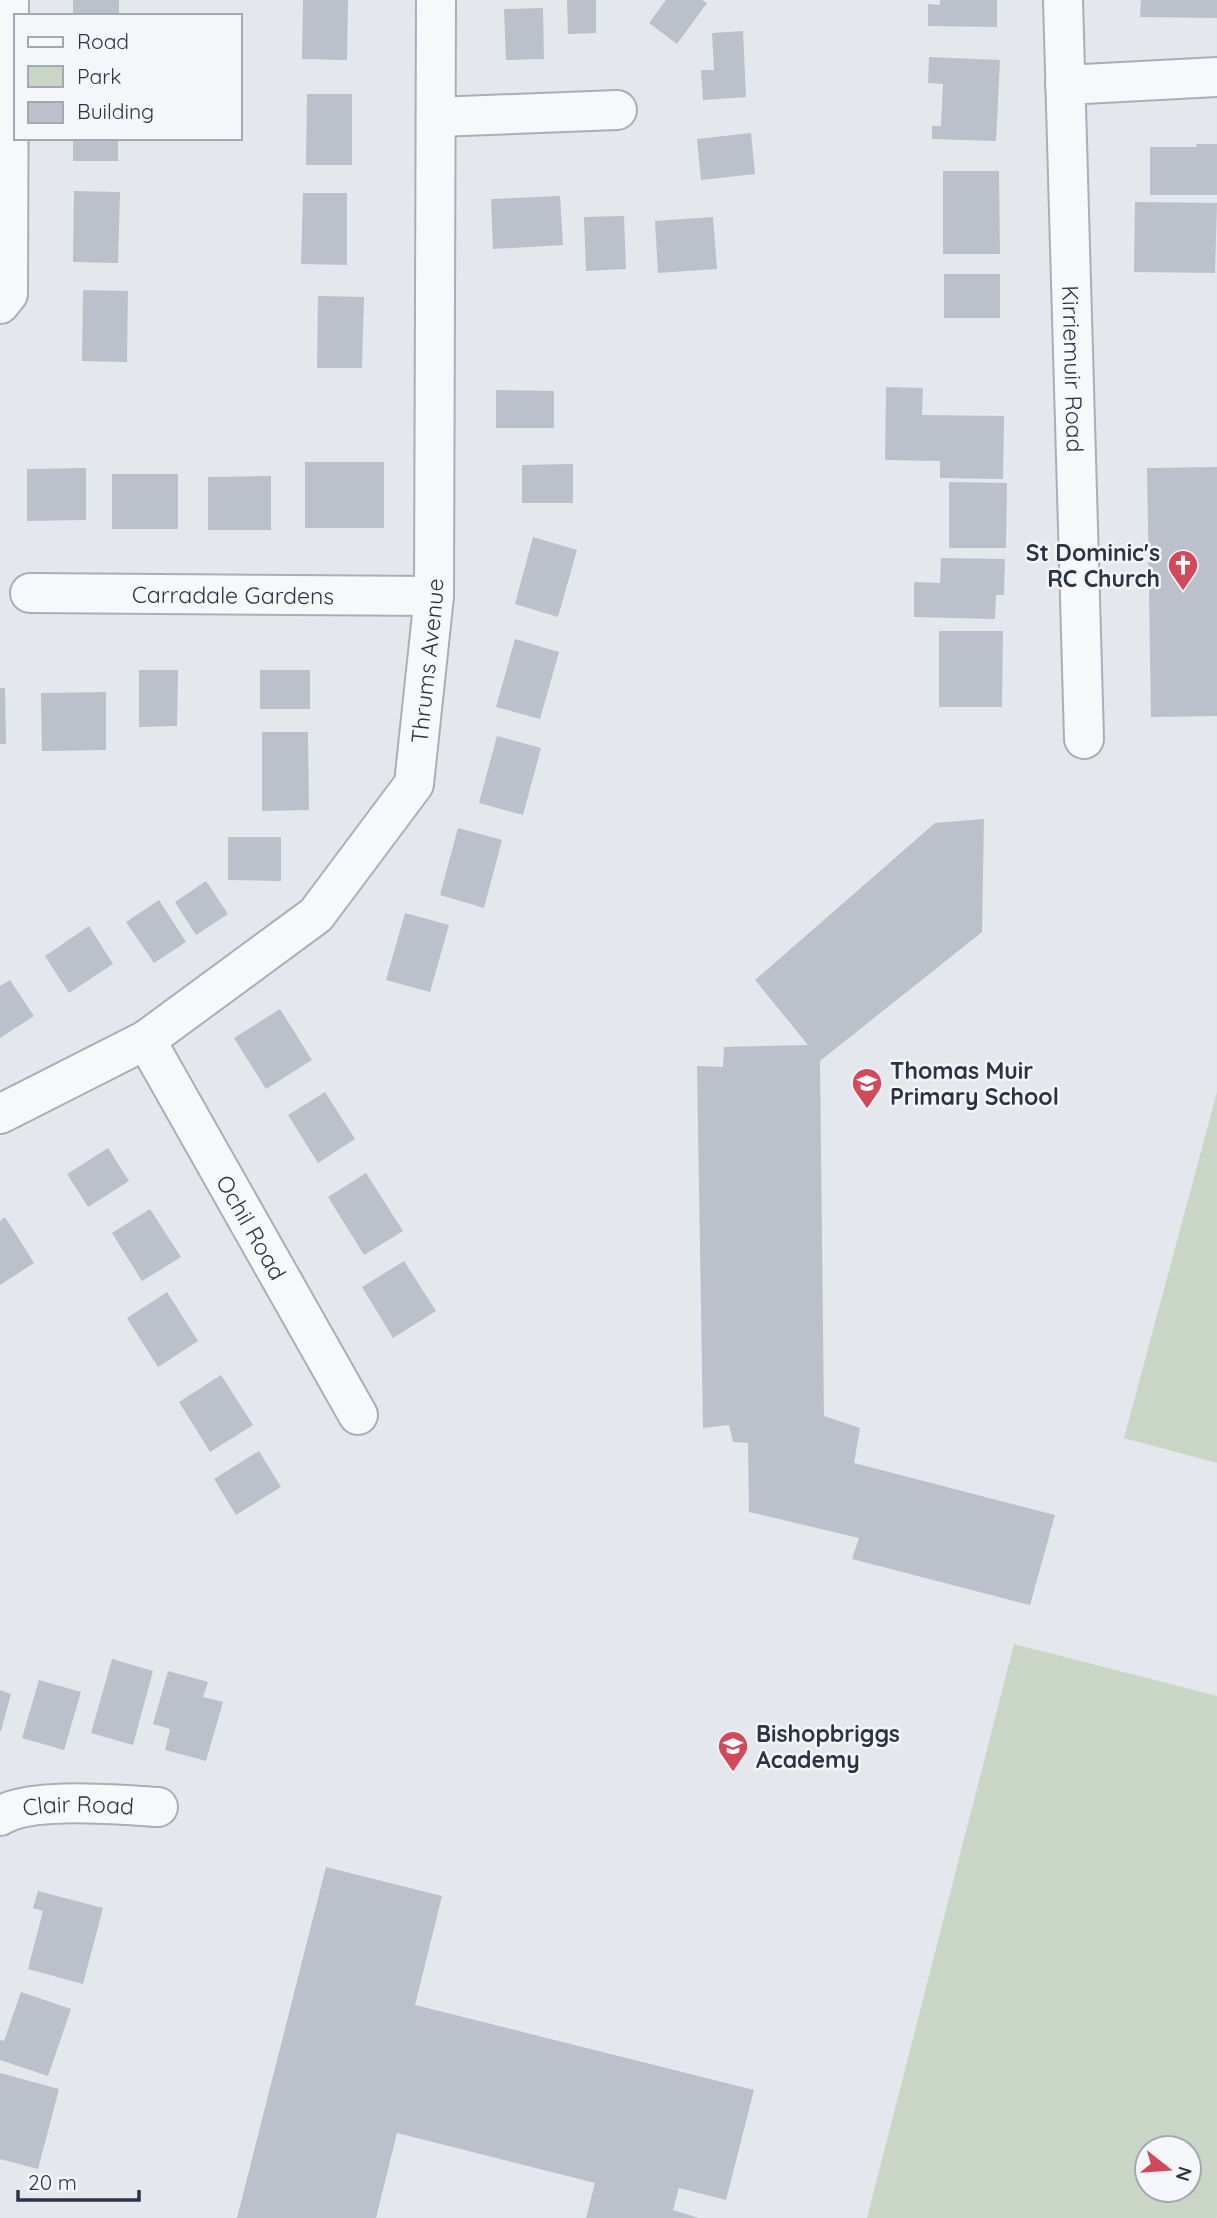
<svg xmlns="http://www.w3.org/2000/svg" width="1217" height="2218" viewBox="0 0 1217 2218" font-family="Quicksand,sans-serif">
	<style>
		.green { fill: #c9d6c5; fill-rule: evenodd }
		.building { fill: #bbc0ca }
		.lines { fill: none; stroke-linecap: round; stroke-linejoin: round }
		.street-casing { stroke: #a9aeb7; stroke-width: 42 }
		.street { stroke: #f7f8fa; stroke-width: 38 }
		.labels { text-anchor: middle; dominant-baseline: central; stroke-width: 5; stroke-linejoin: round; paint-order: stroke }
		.street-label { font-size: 23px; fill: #2b3445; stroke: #f4f6f9 }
		.poi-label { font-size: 23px; font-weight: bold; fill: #2b3445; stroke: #f4f6f9; text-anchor: start }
	</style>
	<rect width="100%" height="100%" fill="#e4e7ec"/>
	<!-- green -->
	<path class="green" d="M 1217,1092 L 1217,1463 L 1124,1438 Z
		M 1014,1644 L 1217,1696 L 1217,2218 L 867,2218 ZM 1147,2148 L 1189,2148 L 1189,2190 L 1147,2190 Z"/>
	<!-- building -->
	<path class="building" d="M 73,0 L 119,0 L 119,16 L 73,16 Z
		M 303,0 L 348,0 L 347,60 L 302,59 Z
		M 567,0 L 596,0 L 596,33 L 568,34 Z
		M 666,0 L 702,0 L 707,3 L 677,44 L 649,23 Z
		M 940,0 L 997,0 L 997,27 L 928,26 L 928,4 L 940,5 Z
		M 1141,0 L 1217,0 L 1217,18 L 1140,17 Z
		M 543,8 L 544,59 L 506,60 L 504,9 Z
		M 743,31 L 746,97 L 703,100 L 701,70 L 714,70 L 712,33 Z
		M 929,57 L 1000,60 L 996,141 L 932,139 L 932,126 L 941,126 L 943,84 L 928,83 Z
		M 307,94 L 352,94 L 352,165 L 306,165 Z
		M 751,133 L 755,174 L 701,180 L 697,139 Z
		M 73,138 L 118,138 L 118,161 L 73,161 Z
		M 1196,144 L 1217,144 L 1217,195 L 1150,195 L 1150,147 L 1197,147 Z
		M 943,171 L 999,171 L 1000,254 L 943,254 Z
		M 74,191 L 120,192 L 118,263 L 73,262 Z
		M 303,193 L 347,193 L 347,265 L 301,264 Z
		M 560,196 L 563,245 L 493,249 L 491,199 Z
		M 1135,202 L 1217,203 L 1215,273 L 1134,272 Z
		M 624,216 L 626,269 L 586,271 L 584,217 Z
		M 713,217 L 717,269 L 658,273 L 655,221 Z
		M 944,274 L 1000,274 L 1000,318 L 944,318 Z
		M 83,290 L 128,291 L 127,362 L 82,361 Z
		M 318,296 L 364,297 L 362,368 L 317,368 Z
		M 886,387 L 923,388 L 922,415 L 1004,416 L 1003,479 L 940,478 L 940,461 L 885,460 Z
		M 496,390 L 554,391 L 554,428 L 496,428 Z
		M 305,462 L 384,462 L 384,528 L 305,528 Z
		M 573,464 L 573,503 L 522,503 L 522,465 Z
		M 1217,467 L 1217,716 L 1151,717 L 1147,468 Z
		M 86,468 L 86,520 L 27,521 L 27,469 Z
		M 112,474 L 178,474 L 178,529 L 112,529 Z
		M 271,476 L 271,530 L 208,530 L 208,477 Z
		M 949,482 L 1007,483 L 1006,548 L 949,548 Z
		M 533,537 L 577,550 L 558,617 L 515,604 Z
		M 941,558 L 1005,559 L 1004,595 L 996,595 L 995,619 L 914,617 L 914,582 L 940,583 Z
		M 939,631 L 1003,631 L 1002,707 L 939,707 Z
		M 515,639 L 559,652 L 540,719 L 496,707 Z
		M 139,670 L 178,670 L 177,726 L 139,727 Z
		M 260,670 L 310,670 L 310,709 L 260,709 Z
		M 0,688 L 5,688 L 6,744 L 0,744 Z
		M 106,692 L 106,750 L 42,751 L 41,693 Z
		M 262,732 L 308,732 L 309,810 L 262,811 Z
		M 497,736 L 541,748 L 523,815 L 479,803 Z
		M 984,819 L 982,932 L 820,1061 L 824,1416 L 860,1428 L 854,1463 L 1055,1515 L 1030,1605 L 852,1559 L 859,1538 L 749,1512 L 748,1443 L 733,1442 L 729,1425 L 703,1428 L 697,1066 L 723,1067 L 724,1047 L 808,1045 L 755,980 L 935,823 Z
		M 458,828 L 502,840 L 484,908 L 440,895 Z
		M 228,837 L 281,837 L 281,881 L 228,880 Z
		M 206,881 L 228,914 L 196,935 L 175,902 Z
		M 159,900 L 186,942 L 154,963 L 126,922 Z
		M 405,913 L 449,925 L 430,992 L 386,980 Z
		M 89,926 L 113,964 L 69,993 L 45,956 Z
		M 10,980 L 34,1016 L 0,1038 L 0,986 Z
		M 280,1009 L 312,1060 L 266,1089 L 234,1038 Z
		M 325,1092 L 355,1139 L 318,1163 L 288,1115 Z
		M 108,1148 L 129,1181 L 88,1207 L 67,1174 Z
		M 366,1173 L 403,1231 L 364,1255 L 328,1197 Z
		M 150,1209 L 181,1257 L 142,1281 L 112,1233 Z
		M 5,1217 L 34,1263 L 0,1285 L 0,1221 Z
		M 404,1261 L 436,1311 L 393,1338 L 362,1287 Z
		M 167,1292 L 198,1341 L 158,1367 L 127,1318 Z
		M 221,1375 L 253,1425 L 210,1452 L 179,1402 Z
		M 259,1451 L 281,1487 L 236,1515 L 214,1479 Z
		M 112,1659 L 153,1671 L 133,1745 L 91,1733 Z
		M 168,1671 L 208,1682 L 203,1697 L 223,1702 L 206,1761 L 165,1750 L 170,1729 L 153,1724 Z
		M 39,1680 L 81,1692 L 64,1750 L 22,1738 Z
		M 0,1690 L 11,1694 L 1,1731 L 0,1731 Z
		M 326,1867 L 442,1896 L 415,2005 L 754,2090 L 726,2200 L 679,2188 L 673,2210 L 699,2218 L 586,2218 L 595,2183 L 397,2133 L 376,2218 L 237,2218 Z
		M 38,1891 L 103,1908 L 83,1984 L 28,1969 L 43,1911 L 33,1908 Z
		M 21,1992 L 71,2009 L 48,2076 L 0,2060 L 0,2040 L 4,2041 Z
		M 0,2073 L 59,2089 L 38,2169 L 0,2159 Z"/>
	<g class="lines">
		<!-- street casing -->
		<g class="street-casing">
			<g id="street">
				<path id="s1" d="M 1063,0 L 1084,739"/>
				<path d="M 1065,85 L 1217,77"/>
				<path d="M 436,117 L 617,110"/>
				<path d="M 0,304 L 8,294 L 9,0"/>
				<path id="s2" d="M 30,593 L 434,596"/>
				<path id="s3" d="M 146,1040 L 358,1415"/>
				<path id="s4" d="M 0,1114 L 146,1040 L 316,915 L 414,784 L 434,596 L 436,0"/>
				<path id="s5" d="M 0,1816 C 30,1796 120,1805 158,1807"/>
			</g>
		</g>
		<!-- street -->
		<use href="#street" class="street"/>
	</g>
	<!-- icons -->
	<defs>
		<g id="church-pin" transform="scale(1.575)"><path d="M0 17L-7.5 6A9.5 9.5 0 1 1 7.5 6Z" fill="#d1495b" stroke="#f4f6f9"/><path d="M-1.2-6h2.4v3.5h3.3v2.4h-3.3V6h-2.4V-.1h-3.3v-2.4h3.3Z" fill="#fff"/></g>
		<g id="school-pin" transform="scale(1.575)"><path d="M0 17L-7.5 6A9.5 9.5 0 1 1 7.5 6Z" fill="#d1495b" stroke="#f4f6f9"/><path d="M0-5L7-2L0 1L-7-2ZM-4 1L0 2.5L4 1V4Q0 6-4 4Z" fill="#fff"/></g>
	</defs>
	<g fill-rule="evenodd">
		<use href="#church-pin" x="1183" y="565"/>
		<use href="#school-pin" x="867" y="1083"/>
		<use href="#school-pin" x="733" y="1746"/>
	</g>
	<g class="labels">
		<!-- street labels -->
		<g class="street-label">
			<text stroke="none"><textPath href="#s1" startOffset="369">Kirriemuir Road</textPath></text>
			<text stroke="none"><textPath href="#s2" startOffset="203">Carradale Gardens</textPath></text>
			<text stroke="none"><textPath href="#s4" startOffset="662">Thrums Avenue</textPath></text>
			<text stroke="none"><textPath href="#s3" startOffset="215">Ochil Road</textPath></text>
			<text stroke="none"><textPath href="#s5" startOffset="80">Clair Road</textPath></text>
		</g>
		<!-- poi labels -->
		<g class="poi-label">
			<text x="1160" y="552" text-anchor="end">St Dominic's<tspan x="1160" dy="26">RC Church</tspan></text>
			<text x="890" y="1070">Thomas Muir<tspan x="890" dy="26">Primary School</tspan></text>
			<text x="756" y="1733">Bishopbriggs<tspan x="756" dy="26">Academy</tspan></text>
		</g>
	</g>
	<!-- legend -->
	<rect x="14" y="14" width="228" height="126" fill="#f4f6f9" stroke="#a4a8b1" stroke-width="2"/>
	<rect x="28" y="37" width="35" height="10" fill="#f7f8fa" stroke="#a4a8b1" stroke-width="2"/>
	<text x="77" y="49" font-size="21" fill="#2b3445">Road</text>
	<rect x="28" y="66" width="35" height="21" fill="#c9d6c5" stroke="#a4a8b1" stroke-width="2"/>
	<text x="77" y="84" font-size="21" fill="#2b3445">Park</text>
	<rect x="28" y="102" width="35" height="21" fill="#bbc0ca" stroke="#a4a8b1" stroke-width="2"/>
	<text x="77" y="119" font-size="21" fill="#2b3445">Building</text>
	<!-- north arrow -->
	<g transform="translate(1168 2169) rotate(107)"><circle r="33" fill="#f4f6f9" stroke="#a4a8b1" stroke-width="2"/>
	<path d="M0-5L12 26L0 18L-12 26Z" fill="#d1495b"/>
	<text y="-10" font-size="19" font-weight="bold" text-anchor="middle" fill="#2b3445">N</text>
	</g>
	<!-- scale -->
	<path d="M18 2190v10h121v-10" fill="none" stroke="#2b3445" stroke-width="3.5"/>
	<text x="28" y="2190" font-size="21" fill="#2b3445" stroke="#f4f6f9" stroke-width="5" paint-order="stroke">20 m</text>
</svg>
